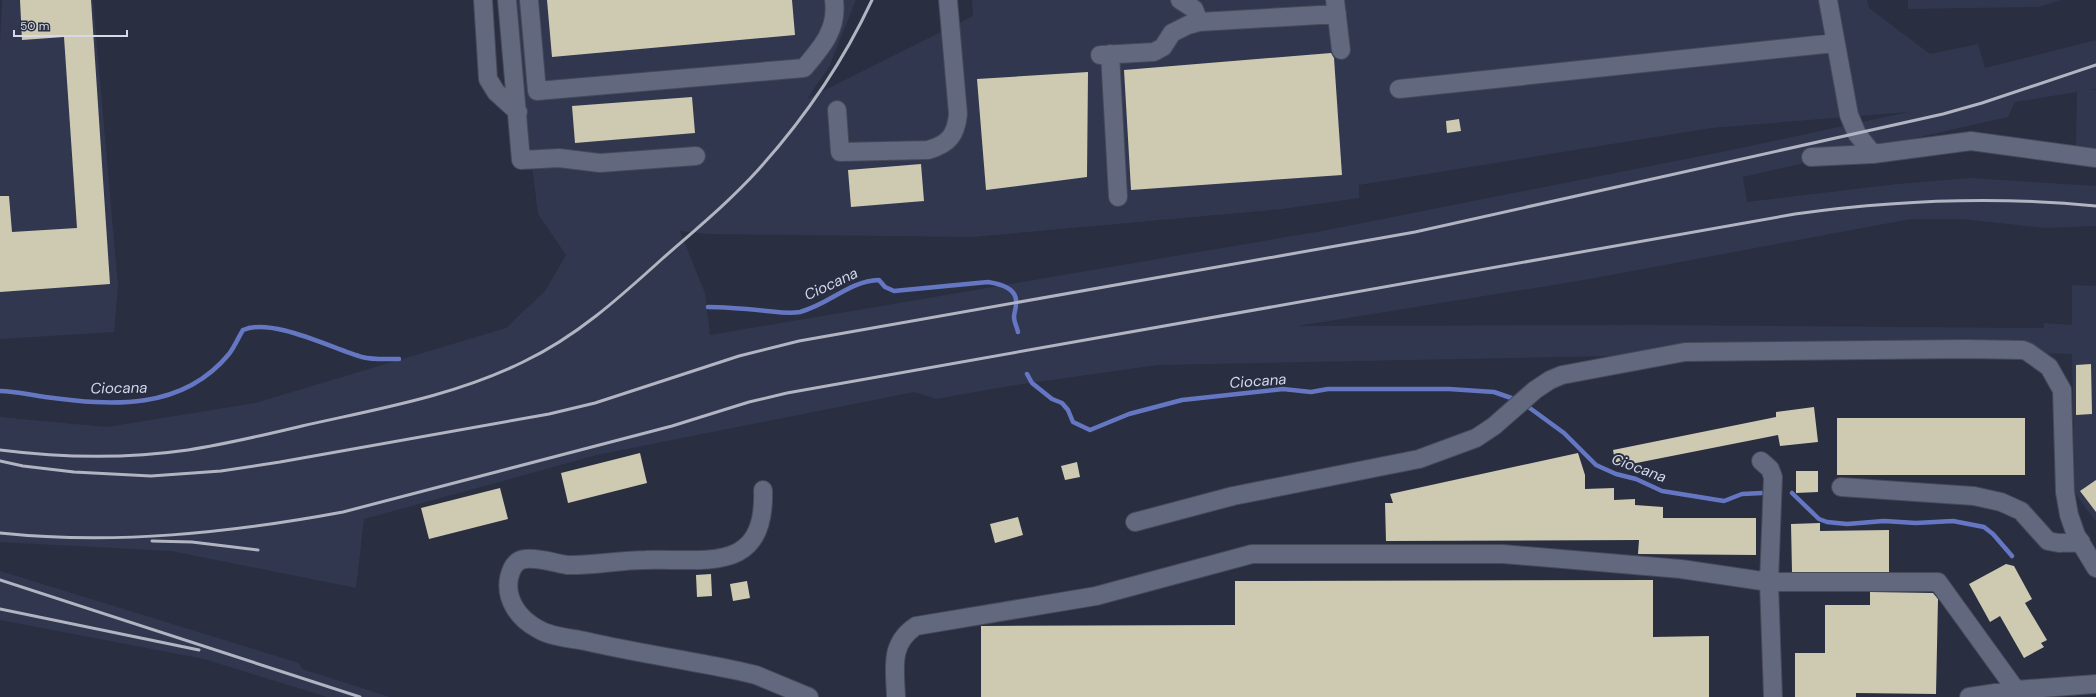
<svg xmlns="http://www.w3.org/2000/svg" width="2096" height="697" viewBox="0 0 2096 697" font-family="'DM Sans',sans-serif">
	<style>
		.built { fill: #31374f; fill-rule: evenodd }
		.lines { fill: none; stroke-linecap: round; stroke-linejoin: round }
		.stream { stroke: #6577c3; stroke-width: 4.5 }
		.building { fill: #cecab2 }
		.minor-casing { stroke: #454958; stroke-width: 20 }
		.minor { stroke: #62687d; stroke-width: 18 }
		.rail { stroke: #b1b4c1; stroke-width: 3 }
		.labels { text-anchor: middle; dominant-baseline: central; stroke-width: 4; stroke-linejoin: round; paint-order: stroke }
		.water-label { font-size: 15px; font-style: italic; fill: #d1d7ec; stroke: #292e40 }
	</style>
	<rect width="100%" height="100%" fill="#292e40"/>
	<!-- built -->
	<path class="built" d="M 2,0 L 93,0 L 118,286 L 114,332 L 0,339 L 0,43 Z
		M 515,0 L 856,0 L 829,67 L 807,99 L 973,16 L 972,0 L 1867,0 L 1869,8 L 1930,54 L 1978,44 L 1985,68 L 2096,40 L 2096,89 L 2088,90 L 2096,90 L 2096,150 L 2076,146 L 2077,92 L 2015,102 L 2008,117 L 1743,177 L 1747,202 L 1897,184 L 1970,178 L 2096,186 L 2096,226 L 2045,228 L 1962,219 L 1911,219 L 1584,280 L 1298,326 L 1649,325 L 2044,328 L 2044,323 L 2072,325 L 2072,285 L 2096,286 L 2096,522 L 2075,493 L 2072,354 L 1871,349 L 1616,356 L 1158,365 L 1009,386 L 936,399 L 914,392 L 597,455 L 364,519 L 356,588 L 171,551 L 0,542 L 0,417 L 107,427 L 255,403 L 506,328 L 545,291 L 566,255 L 538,214 L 524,100 ZM 1908,112 L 1736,149 L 1322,231 L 710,335 L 705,293 L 680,231 L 708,234 L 973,237 L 1282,209 L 1359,198 L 1359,185 L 1711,128 Z
		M 1908,0 L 2061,0 L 2038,7 L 1908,9 Z
		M 0,571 L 299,663 L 302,669 L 390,697 L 327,697 L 204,659 L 0,620 Z"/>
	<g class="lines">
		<!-- stream -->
		<path class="stream" d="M 708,307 C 728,307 747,309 767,311 C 777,312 789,314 800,312 C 830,304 849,281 879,280 L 885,287 L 894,291 L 988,282 C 1000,284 1018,288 1016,304 C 1016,309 1014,313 1014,317 C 1014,322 1017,327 1018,332
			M 1027,374 L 1032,383 L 1052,399 L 1062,403 L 1068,410 L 1073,422 L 1090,430 L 1129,414 L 1182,400 L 1283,389 L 1311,392 L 1328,389 L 1449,389 L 1494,392 L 1517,400
			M 0,391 C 15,391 30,395 45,397 C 112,406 182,411 229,354 C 235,346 238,338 243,330 C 272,317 333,349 362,357 C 374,360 387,359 399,359
			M 1527,406 L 1564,433 L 1596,465 L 1616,474 L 1636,479 L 1662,491 L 1724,501 L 1742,494 L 1762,493
			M 1792,493 L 1819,519 L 1827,522 L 1847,524 L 1884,521 L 1916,523 L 1953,521 L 1984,527 L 1993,534 L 2012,556"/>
	</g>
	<!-- building -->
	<path class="building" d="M 20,0 L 91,0 L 110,284 L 0,292 L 0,196 L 9,196 L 12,232 L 77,228 L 64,37 L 22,40 Z
		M 547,0 L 792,0 L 795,35 L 552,57 Z
		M 1331,53 L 1334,58 L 1342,175 L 1131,190 L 1124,70 Z
		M 1088,72 L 1087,177 L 986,190 L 977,79 Z
		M 692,97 L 695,133 L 575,143 L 572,106 Z
		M 1459,119 L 1461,131 L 1447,133 L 1446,121 Z
		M 921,164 L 924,201 L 851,207 L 848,170 Z
		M 2091,364 L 2092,414 L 2076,415 L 2076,365 Z
		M 1814,407 L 1818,442 L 1780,446 L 1778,435 L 1616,467 L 1613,450 L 1776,417 L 1776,412 Z
		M 1837,418 L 2025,418 L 2025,475 L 1837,475 Z
		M 640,453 L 647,483 L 568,503 L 561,473 Z
		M 1578,453 L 1585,475 L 1585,489 L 1614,488 L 1614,500 L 1635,499 L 1635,505 L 1663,507 L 1663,518 L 1756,518 L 1756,555 L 1638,554 L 1639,540 L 1386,541 L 1385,503 L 1393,503 L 1390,494 Z
		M 1077,462 L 1080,477 L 1065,480 L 1061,466 Z
		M 1796,471 L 1818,471 L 1818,492 L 1796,493 Z
		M 2096,480 L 2096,512 L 2080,491 Z
		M 500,488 L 508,519 L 429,539 L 421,508 Z
		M 1018,517 L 1023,535 L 995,543 L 990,524 Z
		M 1820,523 L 1820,531 L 1889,530 L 1889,572 L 1792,572 L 1791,524 Z
		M 2006,564 L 2014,566 L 2032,599 L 2025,603 L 2047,640 L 2041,643 L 2044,647 L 2024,658 L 2000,616 L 1990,622 L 1969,584 Z
		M 711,574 L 712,596 L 697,597 L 696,575 Z
		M 1653,580 L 1653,637 L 1709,636 L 1709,697 L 981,697 L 981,626 L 1235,625 L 1235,581 Z
		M 747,581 L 750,598 L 733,601 L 730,584 Z
		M 1870,592 L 1933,593 L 1938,599 L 1936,694 L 1856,693 L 1856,697 L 1795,697 L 1795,653 L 1825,653 L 1825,605 L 1870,605 Z"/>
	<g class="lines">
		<!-- minor casing -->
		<g class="minor-casing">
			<path id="minor" d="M 483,0 L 488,79 L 496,92 L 518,112
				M 507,0 L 521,160 L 559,158 L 600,163 L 696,156
				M 529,0 L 537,91 L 804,68 C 822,47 838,29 834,0
				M 1180,0 L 1194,9 L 1199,22
				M 1335,0 L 1341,50
				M 1828,0 L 1849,115 L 1857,134 L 1873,154
				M 1110,54 L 1118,197
				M 1100,55 L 1154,52 L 1163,47 L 1172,33 L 1188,25 L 1199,22 L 1337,14
				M 1399,89 L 1835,43
				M 837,110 L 840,152 L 928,150 C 949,144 956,135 958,114 L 948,0
				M 1811,157 L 1873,154 L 1971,141 L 2096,158
				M 1761,461 L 1770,469 L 1773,477 L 1769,582 L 1773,697
				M 1841,487 L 1974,496 L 2001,502 L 2021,511 L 2048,541 L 2059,543 L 2081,542
				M 763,490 C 766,575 706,558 645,560 C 620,560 592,566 567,565 C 553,563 539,557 525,559 C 515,560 511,569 509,578 C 505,600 519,619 538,629 C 551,637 570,638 585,641 C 636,653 688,660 739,671 L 756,675 L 809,697
				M 1135,522 L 1233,496 L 1419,459 L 1476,438 L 1494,426 L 1535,390 L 1550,380 L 1562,375 L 1685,352 L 1966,349 L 2023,350 L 2028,352 L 2049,367 L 2062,390 L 2065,492 L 2069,515 L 2076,535 L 2096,568
				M 896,697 C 895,668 889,644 916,626 L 1096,596 L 1252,554 L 1503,554 L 1681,569 L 1769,582 L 1938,582 L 2016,690
				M 1969,697 L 2016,690 L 2096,684"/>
		</g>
		<!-- minor -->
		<use href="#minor" class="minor"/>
		<!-- rail -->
		<path class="rail" d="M 0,450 C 63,458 125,459 188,450 C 227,444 264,435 302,426 C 377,409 454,396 523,362 C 576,337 619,298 662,259 C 695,230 729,202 758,170 C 804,119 843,62 872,0
			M 0,461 L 23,466 L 74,472 L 151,476 L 221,471 L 280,462 L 549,414 L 595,403 L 739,356 L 799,341 L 1415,232 L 1943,114 L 1982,103 L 2096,65
			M 0,533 C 114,545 230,533 343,512 L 672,426 L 749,402 L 787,393 L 1795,214 C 1895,200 1995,196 2096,206
			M 152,541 L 192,542 L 258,550
			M 0,580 L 360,697
			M 0,609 L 199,650"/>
	</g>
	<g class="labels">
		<!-- water labels -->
		<g class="water-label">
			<text transform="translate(831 284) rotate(-25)">Ciocana</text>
			<text transform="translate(1258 381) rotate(-4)">Ciocana</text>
			<text transform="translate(119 388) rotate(-1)">Ciocana</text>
			<text transform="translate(1639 468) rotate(20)">Ciocana</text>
		</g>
	</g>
	<!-- scale -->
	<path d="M14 30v6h113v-6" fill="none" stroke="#d7dae6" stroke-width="2"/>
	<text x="20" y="30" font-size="12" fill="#d7dae6" stroke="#292e40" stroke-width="3" paint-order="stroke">50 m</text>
</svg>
